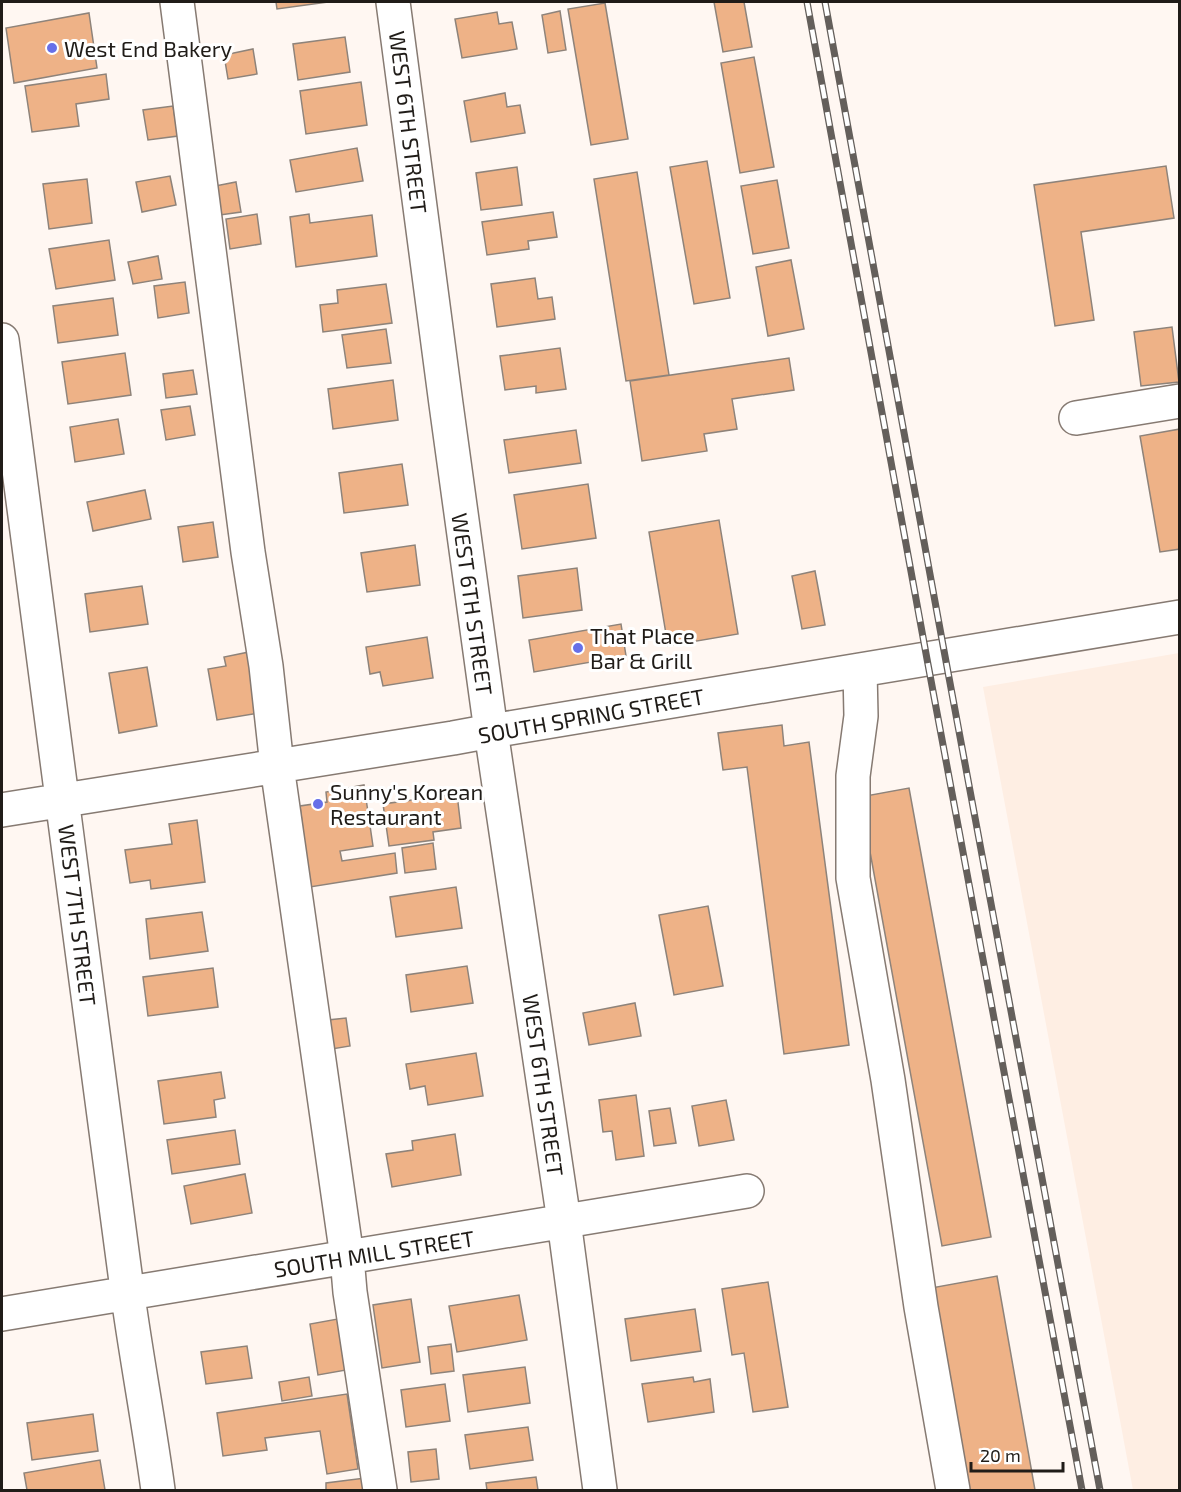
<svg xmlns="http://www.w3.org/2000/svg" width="1181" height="1492" viewBox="0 0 1181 1492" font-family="'Exo 2',sans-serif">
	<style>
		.built { fill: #feeee3 }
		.building { fill: #eeb287; stroke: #8e837a; stroke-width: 1.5 }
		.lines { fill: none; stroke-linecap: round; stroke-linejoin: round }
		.minor-casing { stroke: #867a72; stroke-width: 36 }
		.minor { stroke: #fff; stroke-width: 33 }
		.rail-casing { stroke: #645f5b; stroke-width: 7 }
		.rail { stroke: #fff; stroke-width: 4.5; stroke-dasharray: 14; stroke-linecap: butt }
		.poi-dot { fill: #676fe8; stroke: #fff; stroke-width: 2 }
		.labels { text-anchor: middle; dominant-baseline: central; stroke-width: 6; stroke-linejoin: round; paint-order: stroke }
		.poi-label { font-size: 22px; fill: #201c18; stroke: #fff; text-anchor: start }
		.street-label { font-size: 22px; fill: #201c18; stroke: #fff }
	</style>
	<rect width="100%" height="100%" fill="#fff7f2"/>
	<!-- built -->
	<path class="built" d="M 1179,653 L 1179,1490 L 1133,1490 L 983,687 Z"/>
	<!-- building -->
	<path class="building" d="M 276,2 L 328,2 L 277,9 Z
		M 714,2 L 744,2 L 752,47 L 723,52 Z
		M 605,3 L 628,139 L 591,145 L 568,9 Z
		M 560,11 L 566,50 L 548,53 L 542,15 Z
		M 497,12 L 499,24 L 512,22 L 517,49 L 462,58 L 455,19 Z
		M 89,13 L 97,68 L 14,83 L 6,28 Z
		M 345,37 L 350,72 L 298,80 L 293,44 Z
		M 253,49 L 257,74 L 228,79 L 224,55 Z
		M 754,57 L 774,167 L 740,173 L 721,63 Z
		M 106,74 L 109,99 L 76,104 L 79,126 L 32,132 L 25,86 Z
		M 361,82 L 367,125 L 306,134 L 300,91 Z
		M 505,93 L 507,107 L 520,105 L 525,133 L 471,142 L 464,101 Z
		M 173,106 L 178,136 L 148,140 L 143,110 Z
		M 357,148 L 363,181 L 296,192 L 290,160 Z
		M 707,161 L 730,298 L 694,304 L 670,167 Z
		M 1166,166 L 1174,218 L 1081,232 L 1094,320 L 1055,326 L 1034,185 Z
		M 517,167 L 522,205 L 481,210 L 476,173 Z
		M 637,172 L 669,375 L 626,381 L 594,179 Z
		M 170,176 L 176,205 L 142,212 L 136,182 Z
		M 87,179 L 92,223 L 49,229 L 43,184 Z
		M 777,180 L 789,248 L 753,254 L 741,186 Z
		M 236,182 L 241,212 L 220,215 L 215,186 Z
		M 553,212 L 557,237 L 528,241 L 529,249 L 487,255 L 482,222 Z
		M 257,214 L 261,244 L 230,249 L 226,219 Z
		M 309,214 L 310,223 L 372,215 L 377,256 L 296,267 L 290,217 Z
		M 109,240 L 115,280 L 56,289 L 49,249 Z
		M 158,256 L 162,279 L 133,284 L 128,262 Z
		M 791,260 L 804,329 L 768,336 L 756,267 Z
		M 535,278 L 538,299 L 552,297 L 555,319 L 497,327 L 491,284 Z
		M 185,282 L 189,313 L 158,318 L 154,286 Z
		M 386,284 L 392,323 L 323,332 L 320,305 L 338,303 L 337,290 Z
		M 113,298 L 118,335 L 58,343 L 53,306 Z
		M 1172,327 L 1179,382 L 1141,386 L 1134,332 Z
		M 386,329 L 391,363 L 347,368 L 342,335 Z
		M 560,348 L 566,389 L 536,393 L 536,386 L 505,390 L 500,356 Z
		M 125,353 L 131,395 L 68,404 L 62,362 Z
		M 789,358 L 794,390 L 732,399 L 737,429 L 704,434 L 707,451 L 642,461 L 630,381 Z
		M 193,370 L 197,394 L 166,398 L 163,374 Z
		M 393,380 L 398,420 L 333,429 L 328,389 Z
		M 190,406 L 195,435 L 166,440 L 161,410 Z
		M 118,419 L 124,454 L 75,462 L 70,427 Z
		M 1180,429 L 1180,549 L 1160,552 L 1140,436 Z
		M 576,430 L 581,463 L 509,473 L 504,440 Z
		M 402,464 L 408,505 L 344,513 L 339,473 Z
		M 588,484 L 596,538 L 522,549 L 514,495 Z
		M 145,490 L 151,519 L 93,531 L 87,502 Z
		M 719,520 L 738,634 L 668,646 L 649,532 Z
		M 213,522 L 218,557 L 183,562 L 178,527 Z
		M 415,545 L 420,585 L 367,592 L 361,553 Z
		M 577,568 L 582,610 L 523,618 L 518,576 Z
		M 815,571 L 825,625 L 802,629 L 792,576 Z
		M 142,586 L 148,624 L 90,632 L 85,594 Z
		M 621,624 L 626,656 L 534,672 L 529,640 Z
		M 427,637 L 433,678 L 383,686 L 380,672 L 370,674 L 366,647 Z
		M 249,652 L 259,713 L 217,720 L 208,669 L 226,666 L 224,657 Z
		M 147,667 L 157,726 L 119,733 L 109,673 Z
		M 782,725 L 784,746 L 809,742 L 849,1045 L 784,1054 L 747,767 L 723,770 L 718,733 Z
		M 364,785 L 373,846 L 340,851 L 342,861 L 395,853 L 397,873 L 310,887 L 300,806 L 327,802 L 326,792 Z
		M 909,788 L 991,1237 L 942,1246 L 860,797 Z
		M 457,794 L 461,828 L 433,832 L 434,840 L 389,846 L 383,804 Z
		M 197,820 L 205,882 L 151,889 L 150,880 L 130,883 L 125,850 L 172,844 L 169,824 Z
		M 433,843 L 436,869 L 405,873 L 402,848 Z
		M 456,887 L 462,928 L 396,937 L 390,897 Z
		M 708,906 L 723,986 L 674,995 L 659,915 Z
		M 202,912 L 208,951 L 150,959 L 146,919 Z
		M 467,966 L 473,1003 L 411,1012 L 406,975 Z
		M 213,968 L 218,1007 L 148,1016 L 143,977 Z
		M 635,1003 L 641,1036 L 589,1045 L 583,1013 Z
		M 346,1018 L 350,1046 L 332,1049 L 328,1020 Z
		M 476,1053 L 483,1096 L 428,1105 L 425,1086 L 410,1089 L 406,1064 Z
		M 221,1072 L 225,1098 L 214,1100 L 216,1117 L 164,1124 L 158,1081 Z
		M 636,1095 L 644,1156 L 616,1160 L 612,1131 L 603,1132 L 599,1100 Z
		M 726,1100 L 734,1140 L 699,1146 L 692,1106 Z
		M 670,1108 L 676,1143 L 654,1146 L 649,1111 Z
		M 235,1130 L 240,1164 L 172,1174 L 167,1140 Z
		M 455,1134 L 461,1175 L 392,1187 L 386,1154 L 413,1150 L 412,1141 Z
		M 245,1174 L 252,1213 L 191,1224 L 184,1186 Z
		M 997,1276 L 1035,1490 L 967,1490 L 931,1288 Z
		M 768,1282 L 788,1407 L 753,1412 L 744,1353 L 732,1355 L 722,1289 Z
		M 519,1295 L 527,1340 L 457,1352 L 449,1306 Z
		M 411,1299 L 420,1362 L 382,1368 L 373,1305 Z
		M 695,1309 L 701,1351 L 631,1361 L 625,1319 Z
		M 343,1318 L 352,1369 L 318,1375 L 310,1324 Z
		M 451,1344 L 454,1371 L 431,1374 L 428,1347 Z
		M 247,1346 L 252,1378 L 206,1384 L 201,1352 Z
		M 525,1367 L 530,1403 L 468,1412 L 463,1375 Z
		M 309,1377 L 312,1396 L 282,1401 L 279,1382 Z
		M 693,1377 L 694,1382 L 710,1379 L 714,1412 L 648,1422 L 642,1384 Z
		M 445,1384 L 450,1421 L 406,1427 L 401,1390 Z
		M 347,1394 L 358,1469 L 327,1474 L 320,1431 L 265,1438 L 267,1450 L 223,1456 L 217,1413 Z
		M 93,1414 L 98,1451 L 32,1460 L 27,1423 Z
		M 528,1427 L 533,1460 L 470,1469 L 465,1435 Z
		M 436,1449 L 439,1479 L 411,1482 L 408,1452 Z
		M 100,1460 L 105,1490 L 27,1490 L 24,1473 Z
		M 536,1477 L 538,1490 L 487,1490 L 486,1483 Z
		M 365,1478 L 367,1490 L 326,1490 L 326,1483 Z"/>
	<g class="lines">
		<!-- minor casing -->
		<g class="minor-casing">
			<path id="minor" d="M 177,2 L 248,552 L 266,666 L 277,766 L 347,1257 L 350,1292 L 380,1490
				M 393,2 L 446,404 L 491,731 L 564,1221 L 600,1490
				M 2,340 C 44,656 84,973 127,1289 C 136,1356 149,1423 158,1490
				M 1076,418 L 1180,401
				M 860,670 L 861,716 L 853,776 L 853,878 L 888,1080 L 921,1307 L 953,1490
				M 2,810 L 453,738 L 491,731 L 1180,617
				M 2,1314 L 747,1191"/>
		</g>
		<!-- minor -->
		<use href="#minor" class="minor"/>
		<!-- rail casing -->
		<g class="rail-casing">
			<path id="rail" d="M 807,2 L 927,659 L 1082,1490
				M 825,2 L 945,656 L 1100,1490"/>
		</g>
		<!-- rail -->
		<use href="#rail" class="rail"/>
	</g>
	<!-- markers -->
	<g class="poi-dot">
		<circle cx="52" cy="48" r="6"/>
		<circle cx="578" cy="648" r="6"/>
		<circle cx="318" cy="804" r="6"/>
	</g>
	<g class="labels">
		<!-- poi labels -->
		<g class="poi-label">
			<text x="64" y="48">West End Bakery</text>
			<text x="590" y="635">That Place<tspan x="590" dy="25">Bar &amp; Grill</tspan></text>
			<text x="330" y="791">Sunny's Korean<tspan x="330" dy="25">Restaurant</tspan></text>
		</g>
		<!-- street labels -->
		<g class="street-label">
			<text transform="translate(409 122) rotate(83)">WEST 6TH STREET</text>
			<text transform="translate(473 604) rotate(82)">WEST 6TH STREET</text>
			<text transform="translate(591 715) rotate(-10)">SOUTH SPRING STREET</text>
			<text transform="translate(78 915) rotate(83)">WEST 7TH STREET</text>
			<text transform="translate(544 1085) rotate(82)">WEST 6TH STREET</text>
			<text transform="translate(374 1253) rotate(-9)">SOUTH MILL STREET</text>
		</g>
	</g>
	<!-- border -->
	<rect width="1181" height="1492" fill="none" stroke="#201c18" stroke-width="6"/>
	<!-- scale -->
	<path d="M971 1462v9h92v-9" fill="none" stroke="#201c18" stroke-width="3"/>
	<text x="980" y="1462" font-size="18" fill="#201c18" stroke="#ffffff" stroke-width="4.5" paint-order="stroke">20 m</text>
</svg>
